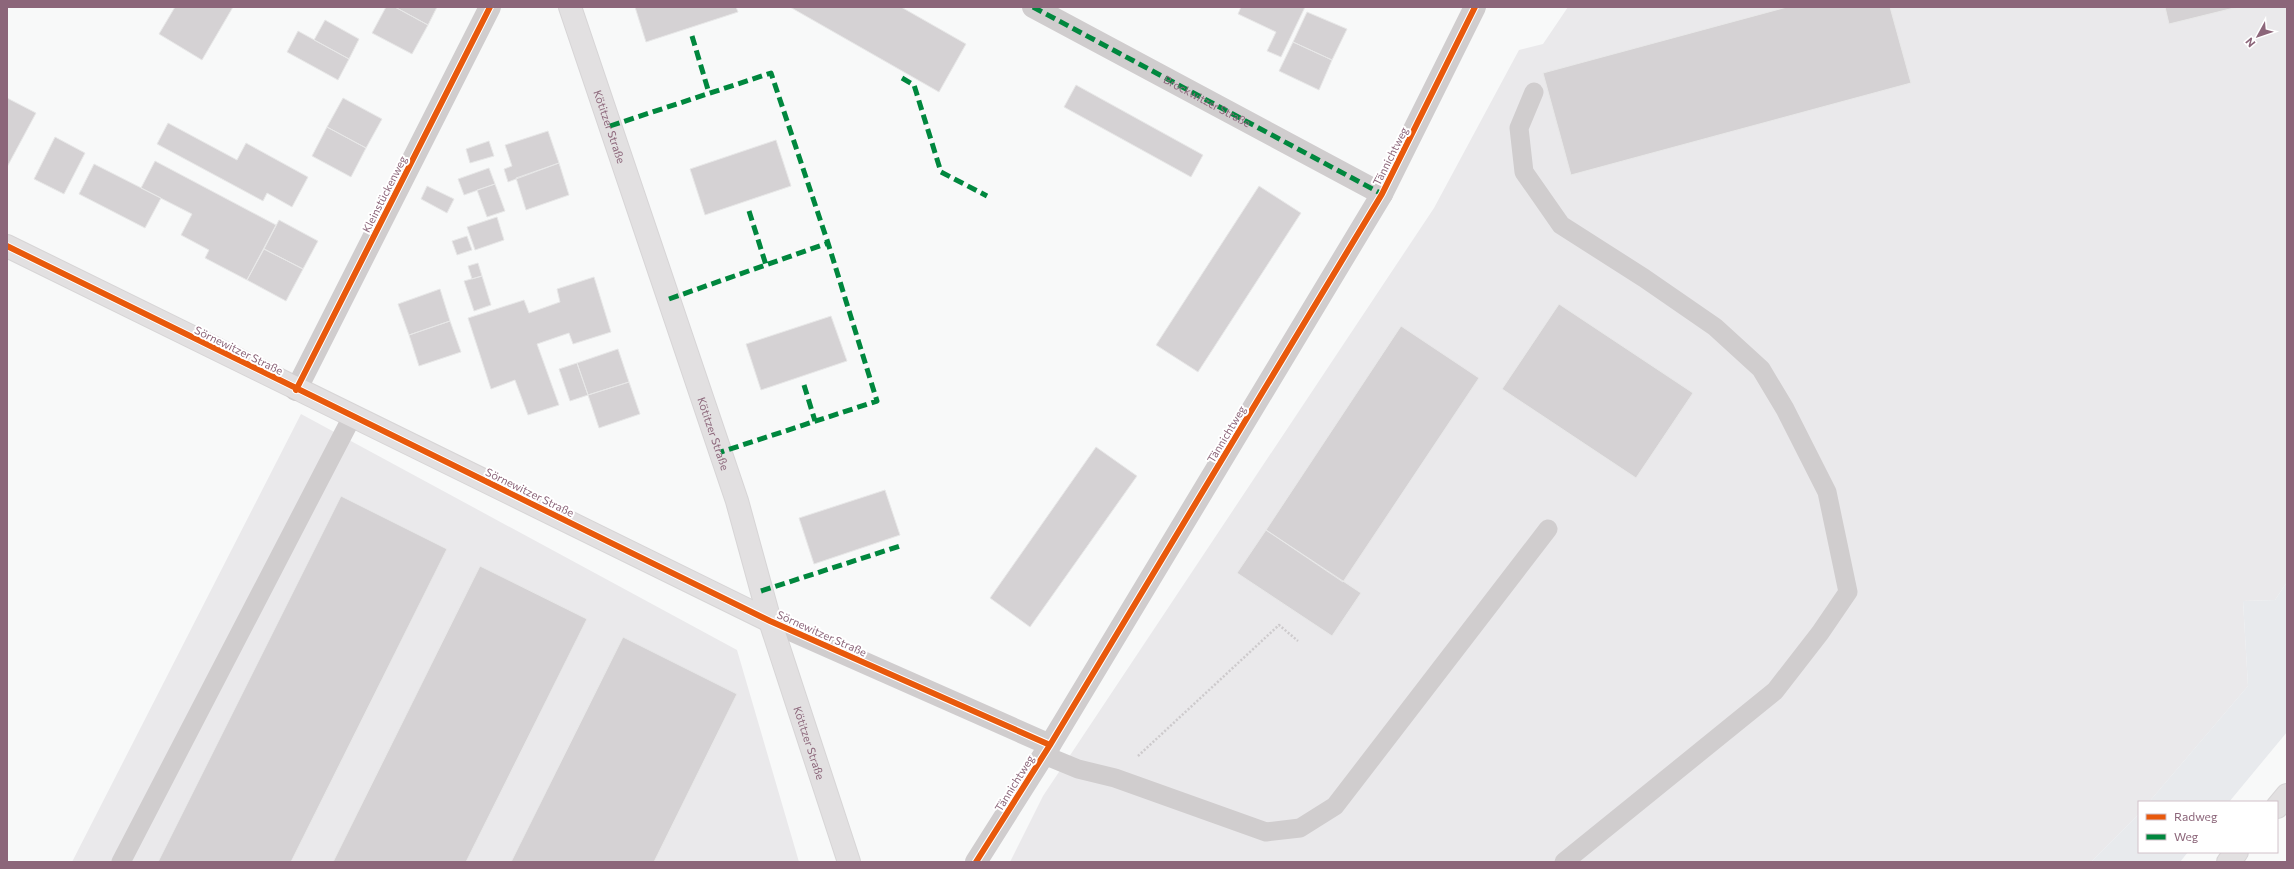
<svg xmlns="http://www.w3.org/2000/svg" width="2294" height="869" viewBox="0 0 2294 869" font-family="Commissioner,sans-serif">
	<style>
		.built { fill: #eae9eb }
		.green { fill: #e8eaed }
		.building { fill: #d5d2d4; stroke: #e8e8e8 }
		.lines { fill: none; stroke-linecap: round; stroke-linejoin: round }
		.secondary-casing { stroke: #d7d5d6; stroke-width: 24 }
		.path { stroke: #cdcacc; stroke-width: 2.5; stroke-dasharray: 2 2; stroke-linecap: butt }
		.lane { stroke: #d0cdce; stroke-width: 19 }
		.street { stroke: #d0cdce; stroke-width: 22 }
		.secondary { stroke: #e2e0e1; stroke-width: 22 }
		.quiet { stroke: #00873e; stroke-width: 5; stroke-dasharray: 10 5; stroke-linecap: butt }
		.cycleway-casing { stroke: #fff; stroke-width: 8 }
		.cycleway { stroke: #e8590c; stroke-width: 6 }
		.labels { text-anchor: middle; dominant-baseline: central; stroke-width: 4; stroke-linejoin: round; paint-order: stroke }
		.street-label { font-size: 11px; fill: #8c667a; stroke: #fff }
	</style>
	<rect width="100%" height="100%" fill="#f8f9f9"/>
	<!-- built -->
	<path class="built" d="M 1568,7 L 2287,7 L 2287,582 L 2275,600 L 2243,601 L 2248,686 L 2149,802 L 2139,802 L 2139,814 L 2091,862 L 1010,862 L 1043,796 L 1434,208 L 1519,50 L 1543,44 Z
		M 301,414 L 737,650 L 799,862 L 72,862 Z"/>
	<!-- green -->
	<path class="green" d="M 2287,582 L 2287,732 L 2229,802 L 2149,802 L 2248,686 L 2243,601 L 2275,600 Z
		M 2139,814 L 2139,852 L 2188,852 L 2180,862 L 2091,862 Z"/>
	<!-- building -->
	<path class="building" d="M 175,7 L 233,7 L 202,60 L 159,34 Z
		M 386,7 L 395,7 L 428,25 L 412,54 L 372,33 Z
		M 395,7 L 437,7 L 428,25 Z
		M 635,7 L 736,7 L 738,12 L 646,42 Z
		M 790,7 L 901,7 L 966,44 L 939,92 Z
		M 1241,7 L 1305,7 L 1281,57 L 1267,51 L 1276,32 L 1238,14 Z
		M 1787,7 L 1890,7 L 1911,83 L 1571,175 L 1543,73 Z
		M 2165,7 L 2238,7 L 2169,24 Z
		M 1307,12 L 1347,29 L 1332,60 L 1293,42 Z
		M 325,20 L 359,39 L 349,59 L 314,40 Z
		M 298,31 L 349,59 L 338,80 L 287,52 Z
		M 1293,42 L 1332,60 L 1319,90 L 1279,71 Z
		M 1076,85 L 1203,155 L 1191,177 L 1064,107 Z
		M 7,98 L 36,113 L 7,167 Z
		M 343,98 L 382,119 L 366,148 L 327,127 Z
		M 168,123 L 237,160 L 246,143 L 308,177 L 292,207 L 267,193 L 263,201 L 157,144 Z
		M 327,127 L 366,148 L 351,177 L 312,156 Z
		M 548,131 L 559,163 L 508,182 L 504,169 L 512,166 L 505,145 Z
		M 55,137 L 85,153 L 64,194 L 34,179 Z
		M 776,140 L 791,186 L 705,215 L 690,169 Z
		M 489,141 L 494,156 L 470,163 L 466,149 Z
		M 155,161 L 276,225 L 247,280 L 205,258 L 209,250 L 181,235 L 192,214 L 141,188 Z
		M 559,163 L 569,195 L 526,210 L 516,178 Z
		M 94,164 L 161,198 L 145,228 L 79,194 Z
		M 489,168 L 495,184 L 464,195 L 458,179 Z
		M 495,184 L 505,211 L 487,217 L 477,190 Z
		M 427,186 L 454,199 L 447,213 L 421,199 Z
		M 1259,186 L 1301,213 L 1198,372 L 1156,345 Z
		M 497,217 L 504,240 L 475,250 L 467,227 Z
		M 279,220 L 318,241 L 303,269 L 264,249 Z
		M 467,236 L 472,250 L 457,255 L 452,241 Z
		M 264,249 L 303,269 L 286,301 L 247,280 Z
		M 478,263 L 482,276 L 472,279 L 468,266 Z
		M 482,276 L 491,305 L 474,311 L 464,281 Z
		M 594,277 L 611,332 L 573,344 L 569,333 L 537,344 L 559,405 L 528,415 L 515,380 L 491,389 L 468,318 L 524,300 L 529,313 L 560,302 L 557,289 Z
		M 440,289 L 450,321 L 409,335 L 398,304 Z
		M 1559,304 L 1693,393 L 1636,478 L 1502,389 Z
		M 831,316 L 847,361 L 761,390 L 746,344 Z
		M 450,321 L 461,352 L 419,366 L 409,335 Z
		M 1401,326 L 1479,378 L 1343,582 L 1266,530 Z
		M 618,349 L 629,382 L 588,395 L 577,363 Z
		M 577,363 L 588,395 L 570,401 L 559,369 Z
		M 629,382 L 640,414 L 599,428 L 588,395 Z
		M 1096,447 L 1137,476 L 1030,627 L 990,598 Z
		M 885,490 L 900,535 L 814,564 L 799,518 Z
		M 341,496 L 447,549 L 291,862 L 158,862 Z
		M 1266,530 L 1361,593 L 1332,636 L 1237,573 Z
		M 480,566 L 587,619 L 466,862 L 333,862 Z
		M 623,637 L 737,694 L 654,862 L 511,862 Z"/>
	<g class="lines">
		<!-- secondary casing -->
		<g class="secondary-casing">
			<g id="secondary">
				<path id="s2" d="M 570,7 L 737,501 L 770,621 L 849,862"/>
				<path d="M 7,246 L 770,621"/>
				<path d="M 2277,807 L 2287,795"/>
				<path d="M 2228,862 L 2237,852"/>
			</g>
		</g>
		<!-- path -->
		<path class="path" d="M 1138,756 L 1279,625 L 1298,641"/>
		<!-- lane -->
		<path class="lane" d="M 1534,92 L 1519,128 L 1524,172 L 1561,225 L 1644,278 L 1715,327 L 1761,369 L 1785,409 L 1827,492 L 1848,592 L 1820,633 L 1775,691 L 1564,862
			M 1044,755 L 1078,769 L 1115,778 L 1266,832 L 1300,828 L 1335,806 L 1548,529
			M 121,862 L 352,417"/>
		<!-- street -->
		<g class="street">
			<path id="s1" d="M 1033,7 L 1382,194"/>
			<path d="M 296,390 L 490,7"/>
			<path d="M 770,621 L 1050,745"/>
			<path d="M 976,862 L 1050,745 L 1382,194 L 1475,7"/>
		</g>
		<!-- secondary -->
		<use href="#secondary" class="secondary"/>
		<!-- quiet -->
		<path class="quiet" d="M 1033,7 L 1382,194
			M 692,36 L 709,93
			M 902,78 L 914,85 L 941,172 L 987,196
			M 610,126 L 771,73 L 828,243 L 877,401 L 721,452
			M 749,211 L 766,265
			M 669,299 L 828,243
			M 804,385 L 815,421
			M 761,591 L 900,546"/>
		<!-- cycleway casing -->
		<g class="cycleway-casing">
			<path id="cycleway" d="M 7,246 L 770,621 L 1050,745
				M 296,390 L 490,7
				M 976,862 L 1050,745 L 1382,194 L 1475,7"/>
		</g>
		<!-- cycleway -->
		<use href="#cycleway" class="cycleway"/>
	</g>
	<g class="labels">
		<!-- street labels -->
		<g class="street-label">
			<text stroke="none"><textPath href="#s1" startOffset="198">Brockwitzer Straße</textPath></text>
			<text stroke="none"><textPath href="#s2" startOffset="126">Kötitzer Straße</textPath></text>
			<text transform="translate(1390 156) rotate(-63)">Tännichtweg</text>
			<text transform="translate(384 194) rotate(-63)">Kleinstückenweg</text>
			<text transform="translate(239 350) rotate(26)">Sörnewitzer Straße</text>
			<text stroke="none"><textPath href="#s2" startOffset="450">Kötitzer Straße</textPath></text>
			<text transform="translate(1226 434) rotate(-59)">Tännichtweg</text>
			<text transform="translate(530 492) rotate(26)">Sörnewitzer Straße</text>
			<text transform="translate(822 633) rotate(24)">Sörnewitzer Straße</text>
			<text stroke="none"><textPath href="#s2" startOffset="774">Kötitzer Straße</textPath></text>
			<text transform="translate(1014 783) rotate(-58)">Tännichtweg</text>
		</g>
	</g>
	<!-- border -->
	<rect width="2294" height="869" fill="none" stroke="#8c667a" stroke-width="16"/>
	<!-- legend -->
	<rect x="2138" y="801" width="140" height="52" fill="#ffffff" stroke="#d1c2ca"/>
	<rect x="2146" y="814" width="20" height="6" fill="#e8590c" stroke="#d1c2ca"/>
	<text x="2174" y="821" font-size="12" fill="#8c667a">Radweg</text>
	<rect x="2146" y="834" width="20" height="6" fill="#00873e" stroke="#d1c2ca"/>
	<text x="2174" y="841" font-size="12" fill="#8c667a">Weg</text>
	<!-- north arrow -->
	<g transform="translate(2258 36) rotate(230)" stroke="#ffffff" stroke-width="3" paint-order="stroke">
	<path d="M0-3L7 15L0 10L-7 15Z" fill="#8c667a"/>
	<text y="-6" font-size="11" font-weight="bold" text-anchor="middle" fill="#8c667a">N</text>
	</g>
</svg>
